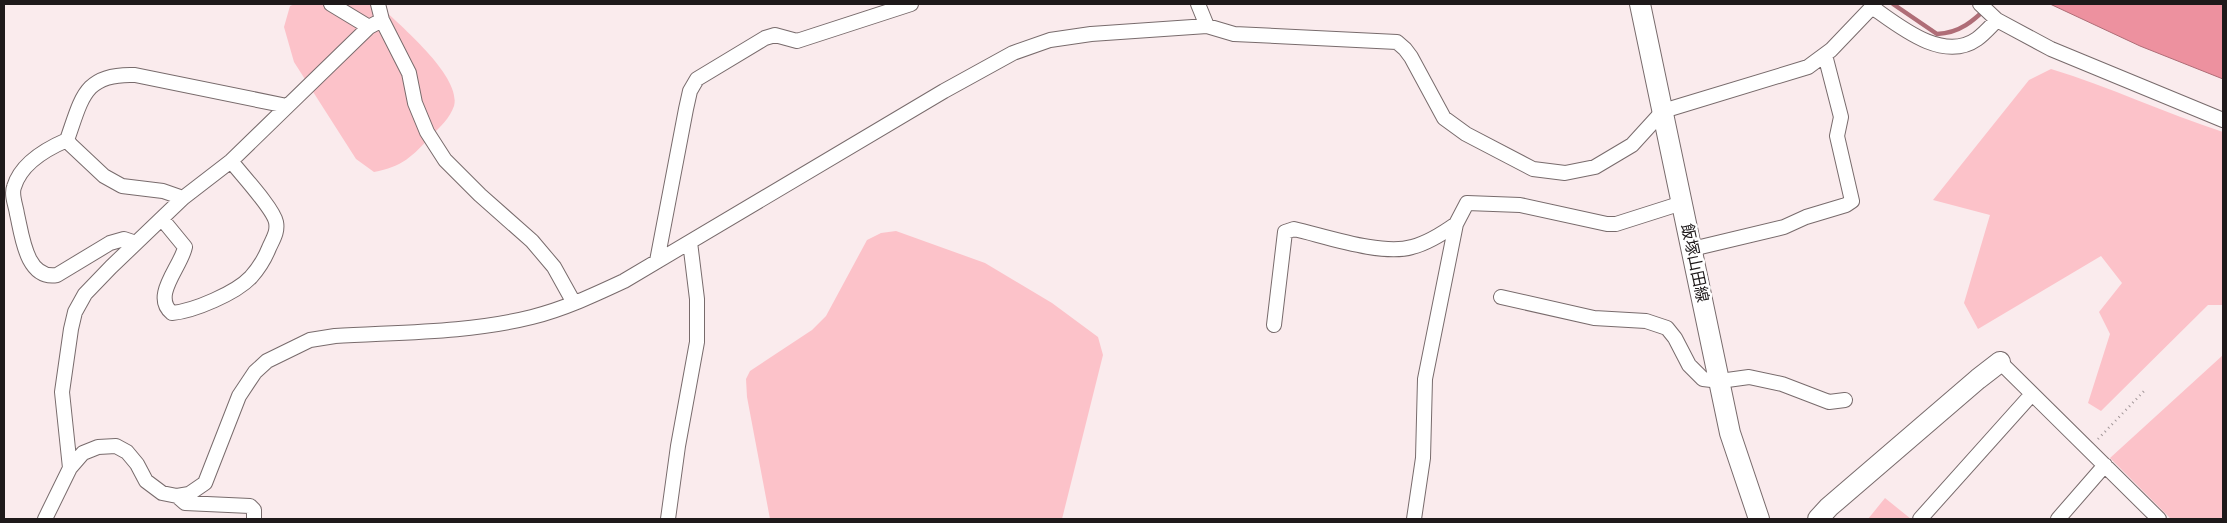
<svg xmlns="http://www.w3.org/2000/svg" width="2227" height="523" viewBox="0 0 2227 523" font-family="'Space Grotesk','Noto Sans JP',sans-serif">
	<style>
		.green { fill: #fcc2c9 }
		.water { fill: #ed919f; stroke: #af6d77 }
		.lines { fill: none; stroke-linecap: round; stroke-linejoin: round }
		.stream { stroke: #af6d77; stroke-width: 4.5 }
		.street-casing { stroke: #786b6c; stroke-width: 16 }
		.secondary-casing { stroke: #786b6c; stroke-width: 22 }
		.path { stroke: #a19698; stroke-width: 2.5; stroke-dasharray: 1 4; stroke-linecap: butt }
		.street { stroke: #fff; stroke-width: 14 }
		.secondary { stroke: #fff; stroke-width: 20 }
		.labels { text-anchor: middle; dominant-baseline: central; stroke-width: 5; stroke-linejoin: round; paint-order: stroke }
		.street-label { font-size: 16px; fill: #1e191a; stroke: #fff }
	</style>
	<rect width="100%" height="100%" fill="#faebed"/>
	<!-- green -->
	<path class="green" d="M 295,4 L 378,4 C 398,24 462,76 454,106 C 450,118 440,127 431,136 C 413,156 402,167 374,172 L 356,159 L 294,62 L 284,27 L 290,6 Z
		M 2051,69 C 2110,87 2165,113 2223,132 L 2223,305 L 2208,305 L 2101,411 L 2088,403 L 2110,334 L 2099,312 L 2122,283 L 2101,256 L 1978,329 L 1964,303 L 1990,215 L 1933,200 L 2029,80 Z
		M 896,231 L 985,263 L 1052,303 L 1098,337 L 1103,355 L 1062,519 L 770,519 L 747,397 L 746,379 L 750,371 L 812,330 L 826,316 L 867,240 L 881,233 Z
		M 2223,355 L 2223,519 L 2171,519 L 2110,458 Z
		M 1885,498 L 1911,519 L 1868,519 Z"/>
	<!-- water -->
	<path class="water" d="M 2050,4 L 2223,4 L 2223,79 L 2140,46 Z"/>
	<g class="lines">
		<!-- stream -->
		<path class="stream" d="M 1893,4 L 1937,34 C 1961,33 1974,20 1991,4"/>
		<!-- street casing -->
		<g class="street-casing">
			<path id="street" d="M 331,4 L 369,27
				M 378,4 L 382,20 L 409,73 L 415,103 L 427,132 L 445,160 L 480,195 L 532,241 L 554,267 L 574,303
				M 1198,4 L 1207,26
				M 1980,4 L 1997,20 L 2051,49 L 2223,120
				M 1872,7 C 1899,26 1943,63 1977,39 C 1984,34 1991,26 1997,20
				M 67,140 C 46,149 21,163 14,187 C 11,195 16,206 17,214 C 22,235 26,280 57,275 L 110,243 L 124,239 L 136,243
				M 183,198 L 163,191 L 122,186 L 104,176 L 71,145 L 67,140 C 82,98 84,73 135,75 L 287,106
				M 162,219 L 185,247 C 181,267 151,296 172,313 C 194,311 236,293 251,277 C 259,268 265,258 269,248 C 273,239 278,232 276,222 C 273,208 241,174 231,161
				M 1692,249 L 1784,227 L 1806,217 L 1846,205 L 1852,201 L 1837,136 L 1841,117 L 1825,55
				M 657,261 L 686,109 L 690,91 L 697,79 L 765,38 L 775,35 L 797,41 L 911,4
				M 1501,297 L 1594,318 L 1646,321 L 1667,328 L 1675,338 L 1689,365 L 1703,379 L 1720,381 L 1749,377 L 1782,384 L 1829,402 L 1845,400
				M 1274,325 L 1285,232 L 1294,229 C 1325,236 1382,256 1412,247 C 1428,243 1442,234 1456,224
				M 2000,362 L 2159,519
				M 70,468 L 62,392 L 71,329 L 75,312 L 85,294 L 111,267 L 183,198 L 231,161 L 369,27 L 382,20
				M 177,496 L 189,494 L 205,483 L 239,396 L 255,372 L 267,361 L 310,340 L 335,336 C 400,332 468,333 532,317 C 564,309 594,295 624,281 L 944,91 L 1013,53 L 1050,40 L 1091,34 L 1207,26 L 1234,34 L 1397,42 L 1405,49 L 1411,57 L 1444,118 L 1466,134 L 1533,169 L 1565,173 L 1595,167 L 1632,145 L 1663,111 L 1808,67 L 1831,50 L 1875,4
				M 45,519 L 70,468 L 83,453 L 98,447 L 116,446 L 127,452 L 137,464 L 146,481 L 162,493 L 177,496 L 185,503 L 250,506 L 254,510 L 254,519
				M 668,519 L 678,446 L 697,342 L 697,299 L 690,242
				M 1414,519 L 1423,458 L 1425,379 L 1456,224 L 1467,203 L 1520,205 L 1607,224 L 1616,224 L 1682,203
				M 1920,519 L 2032,394
				M 2058,519 L 2105,465"/>
		</g>
		<!-- secondary casing -->
		<g class="secondary-casing">
			<path id="secondary" d="M 1640,4 L 1730,433 L 1759,519
				M 1818,519 L 1829,507 L 1978,379 L 2000,362"/>
		</g>
		<!-- path -->
		<path class="path" d="M 2098,439 L 2146,389"/>
		<!-- street -->
		<use href="#street" class="street"/>
		<!-- secondary -->
		<use href="#secondary" class="secondary"/>
	</g>
	<g class="labels">
		<!-- street labels -->
		<g class="street-label">
			<text transform="translate(1695 263) rotate(78)">飯塚山田線</text>
		</g>
	</g>
	<!-- border -->
	<rect width="2227" height="523" fill="none" stroke="#1e191a" stroke-width="10"/>
</svg>
